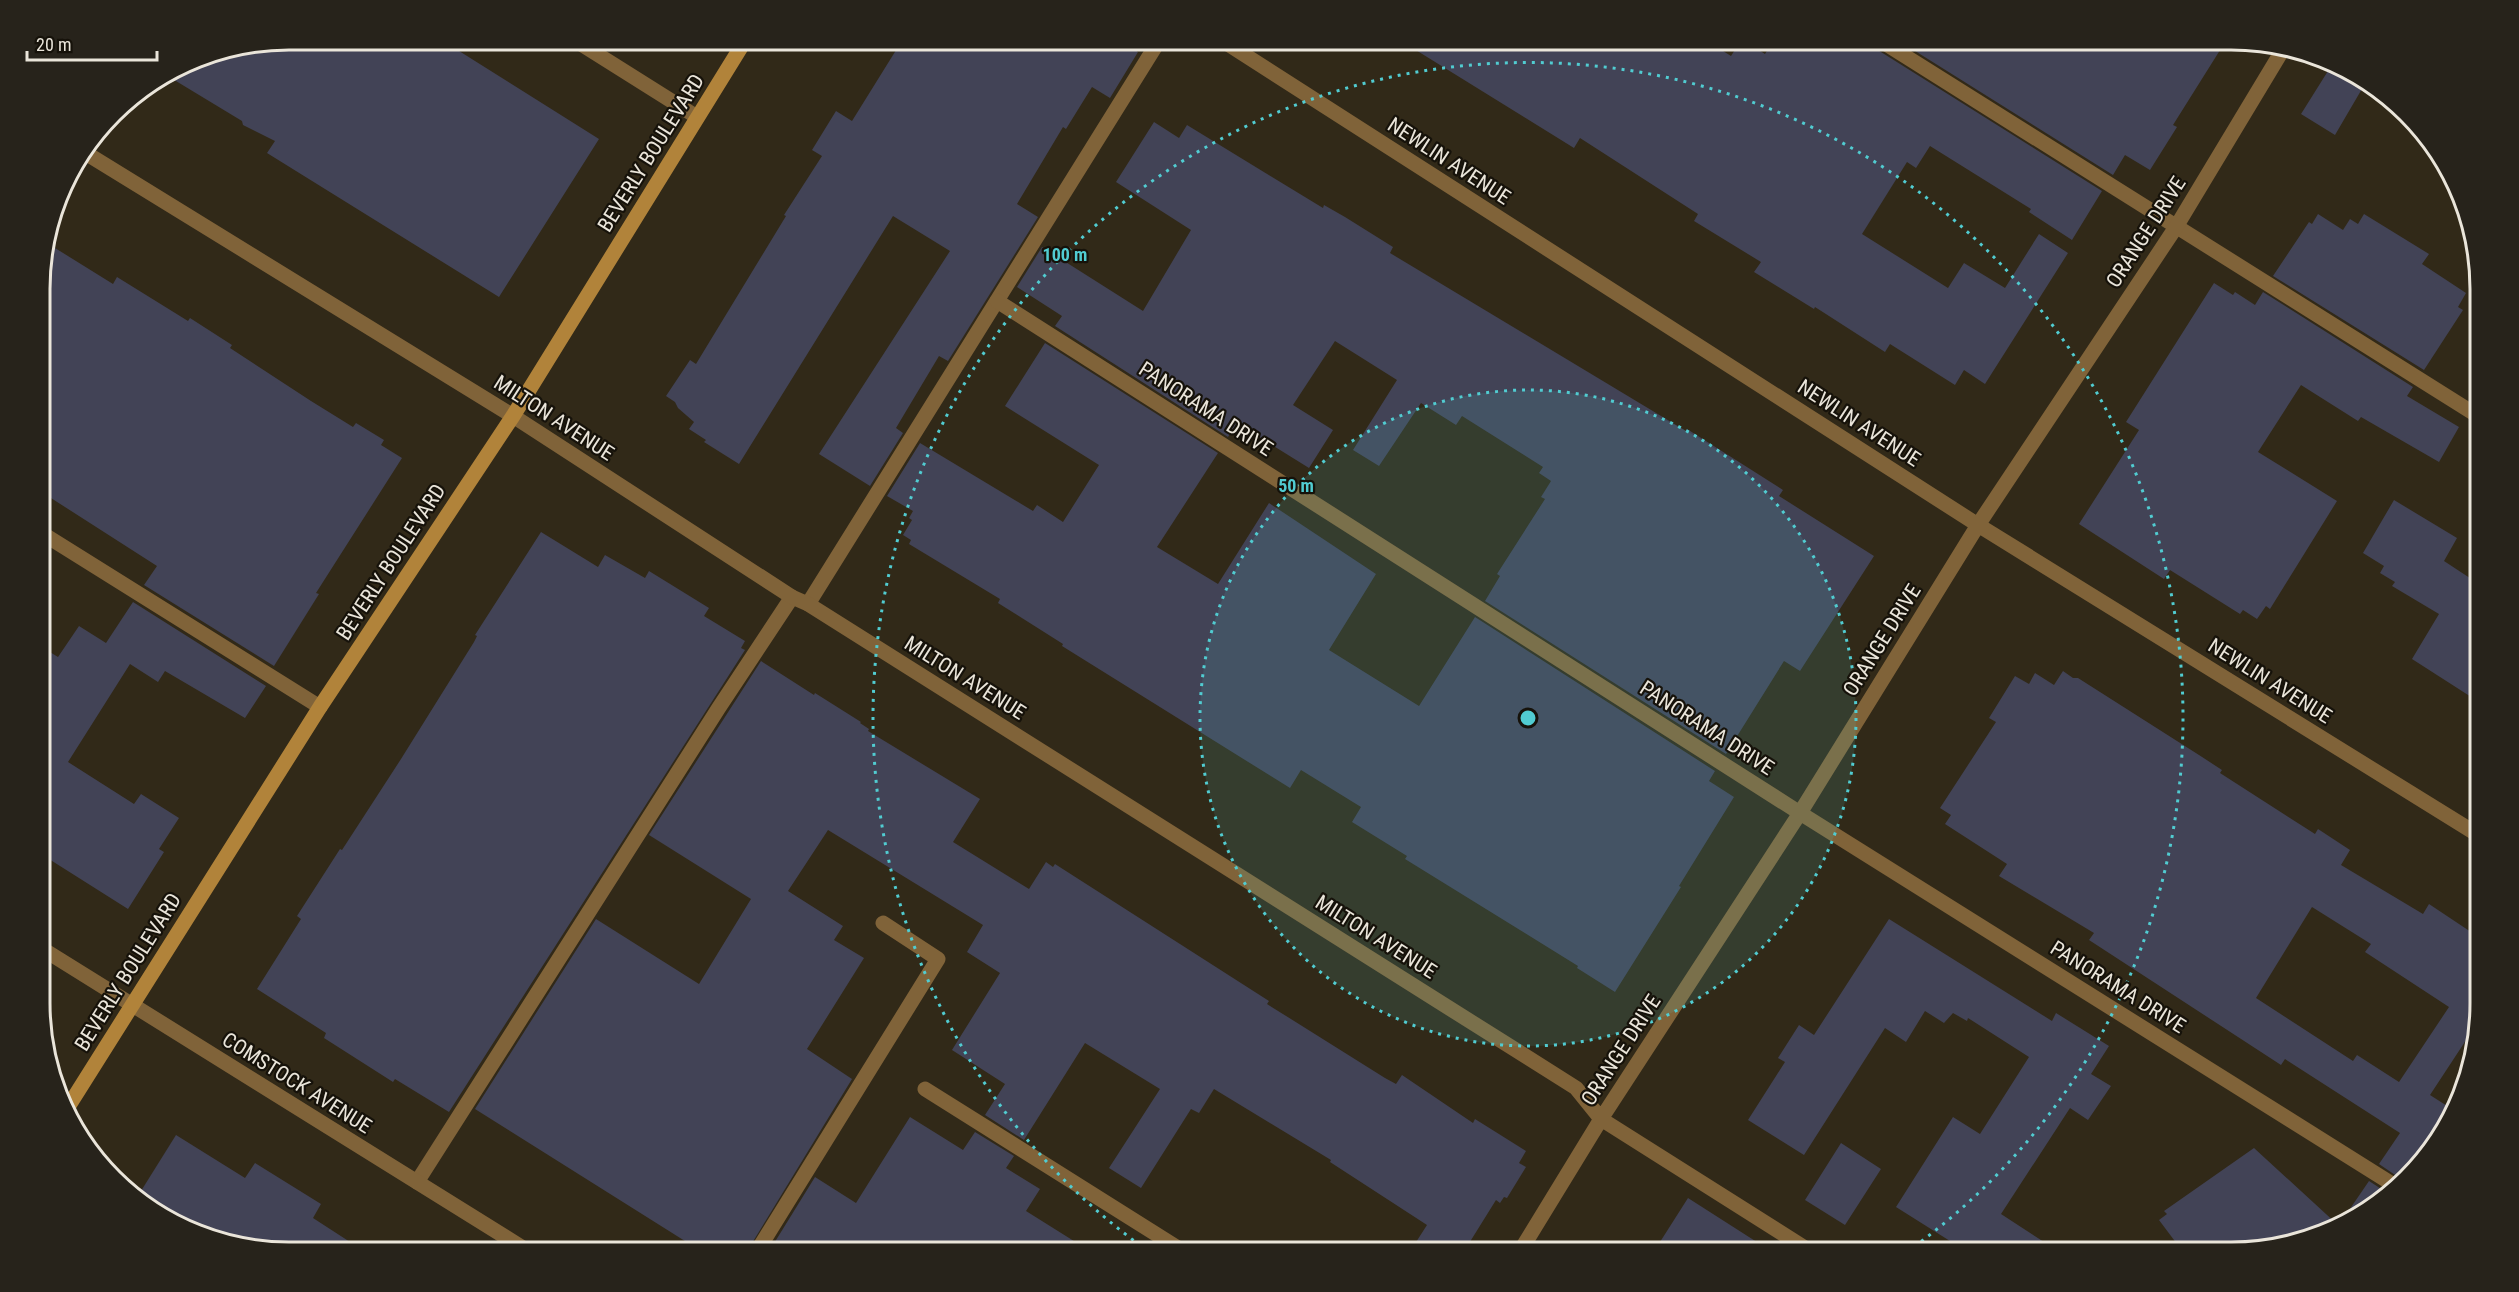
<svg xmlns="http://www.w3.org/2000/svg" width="2519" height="1292" viewBox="0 0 2519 1292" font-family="'Roboto Condensed',sans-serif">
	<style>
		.building { fill: #424356; fill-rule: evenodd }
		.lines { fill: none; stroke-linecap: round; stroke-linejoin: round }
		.lane { stroke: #806339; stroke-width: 15 }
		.street { stroke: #806339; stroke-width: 15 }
		.secondary { stroke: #b1833a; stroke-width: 15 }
		.ring { fill: none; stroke: #51ccd1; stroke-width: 3; stroke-dasharray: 3 6 }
		.labels { text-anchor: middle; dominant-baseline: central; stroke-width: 4.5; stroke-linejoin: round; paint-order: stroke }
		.street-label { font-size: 21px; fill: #eae5da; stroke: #16120a }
		.rim { fill: none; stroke: #eae5da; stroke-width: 3 }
		.centre { fill: #51ccd1; stroke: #16120a; stroke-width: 3 }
		.ring-label { font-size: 18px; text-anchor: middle; font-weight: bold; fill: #51ccd1; stroke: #16120a; stroke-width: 4.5; stroke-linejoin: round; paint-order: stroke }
	</style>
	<rect width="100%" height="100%" fill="#312918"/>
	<!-- building -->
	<path class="building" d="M 288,39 L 440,39 L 599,139 L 499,297 L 267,153 L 275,141 L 243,125 L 242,121 L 166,75 L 193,58 Z
		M 923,39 L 1118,39 L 1138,52 L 1110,98 L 1092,87 L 1066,129 L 1063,127 L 1017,204 L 1038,217 L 948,361 L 939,356 L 896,428 L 903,433 L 870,486 L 819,454 L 950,251 L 893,216 L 739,464 L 704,442 L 706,440 L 689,429 L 694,422 L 678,408 L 675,402 L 666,396 L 690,360 L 696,364 L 786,216 L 784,215 L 822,156 L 812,150 L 836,111 L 852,121 L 898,47 L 905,50 L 910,43 L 917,48 Z
		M 1398,39 L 1704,39 L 1731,56 L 1742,39 L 1765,54 L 1774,39 L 1868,39 L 1873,47 L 2102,191 L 2072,240 L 2029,212 L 2031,209 L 1930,146 L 1916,168 L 1907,162 L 1862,234 L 1948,288 L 1964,263 L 2005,288 L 2039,234 L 2068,253 L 1985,384 L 1964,370 L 1955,385 L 1890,344 L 1885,352 L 1815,307 L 1814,309 L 1754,272 L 1761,262 L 1694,221 L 1698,214 L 1580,138 L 1574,148 Z
		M 1896,39 L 2227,39 L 2173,125 L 2177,127 L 2150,170 L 2125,155 L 2113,175 Z
		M 2333,63 L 2341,65 L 2366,82 L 2335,135 L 2301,114 Z
		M 1154,122 L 1179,138 L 1187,125 L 1323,208 L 1324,205 L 1345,217 L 1393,247 L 1390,253 L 1686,431 L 1687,429 L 1783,490 L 1779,496 L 1874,556 L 1800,671 L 1784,661 L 1726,754 L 1485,601 L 1500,576 L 1497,574 L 1545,499 L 1541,497 L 1551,481 L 1539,473 L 1543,467 L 1462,416 L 1456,425 L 1421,403 L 1379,466 L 1353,450 L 1397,380 L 1335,341 L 1293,405 L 1333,430 L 1309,468 L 1237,423 L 1228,437 L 1055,326 L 1062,316 L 1017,287 L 1042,247 L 1143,311 L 1191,230 L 1116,182 Z
		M 2318,214 L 2343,230 L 2350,219 L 2358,224 L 2364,214 L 2429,254 L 2422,264 L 2466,293 L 2458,307 L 2463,310 L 2424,370 L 2273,276 L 2309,222 L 2312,224 Z
		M 47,243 L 113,284 L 117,277 L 188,321 L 190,318 L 232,345 L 230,348 L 311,401 L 353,427 L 356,423 L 384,440 L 381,445 L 402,458 L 316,593 L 319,594 L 274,666 L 144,585 L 157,566 L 40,491 L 40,271 Z
		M 2214,283 L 2233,295 L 2235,292 L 2255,305 L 2263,292 L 2413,387 L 2407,396 L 2459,427 L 2439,462 L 2361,417 L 2358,421 L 2301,385 L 2258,452 L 2337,501 L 2270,609 L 2266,606 L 2257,619 L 2243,610 L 2240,614 L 2170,570 L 2164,579 L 2079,524 L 2139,430 L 2126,422 Z
		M 1045,343 L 1218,453 L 1157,547 L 1218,584 L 1269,503 L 1376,574 L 1329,650 L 1419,706 L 1475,617 L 1715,771 L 1709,781 L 1734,797 L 1679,886 L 1681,887 L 1615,992 L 1577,968 L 1578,966 L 1405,859 L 1407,856 L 1352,822 L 1361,807 L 1301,770 L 1290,788 L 1062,646 L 1063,644 L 998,603 L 1000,599 L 909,544 L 911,540 L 903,535 L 912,520 L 909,518 L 913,511 L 887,496 L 920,443 L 1033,511 L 1037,505 L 1063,522 L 1099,465 L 1005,406 Z
		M 2394,500 L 2457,538 L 2444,561 L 2479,584 L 2479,702 L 2412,659 L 2439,614 L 2392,586 L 2395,582 L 2380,573 L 2384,566 L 2363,553 Z
		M 541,532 L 598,567 L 605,555 L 645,578 L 649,571 L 709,608 L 704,616 L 745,641 L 741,648 L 745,650 L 449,1112 L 395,1079 L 393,1082 L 324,1038 L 326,1033 L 257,989 L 301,919 L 297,916 L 340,849 L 342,850 L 401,759 L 474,642 L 477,636 L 475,635 Z
		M 133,602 L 266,686 L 245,718 L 165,671 L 158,682 L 130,664 L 68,762 L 134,804 L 141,794 L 179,818 L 159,849 L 164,852 L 128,909 L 41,854 L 40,646 L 58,657 L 79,626 L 106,643 Z
		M 761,661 L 814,695 L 815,693 L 861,722 L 860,723 L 869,729 L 868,731 L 980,799 L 953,842 L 1029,889 L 1046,862 L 1053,867 L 1055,864 L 1269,1001 L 1267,1004 L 1385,1078 L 1396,1084 L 1402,1075 L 1473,1123 L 1475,1119 L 1526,1151 L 1519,1163 L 1526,1167 L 1507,1198 L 1504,1197 L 1500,1203 L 1496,1200 L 1463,1253 L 1409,1253 L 1427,1225 L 1330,1162 L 1331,1160 L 1214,1089 L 1199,1113 L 1191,1109 L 1141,1188 L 1109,1168 L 1160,1089 L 1085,1043 L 1024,1140 L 985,1115 L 1005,1084 L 952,1050 L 1000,973 L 967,952 L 983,925 L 828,830 L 788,891 L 843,926 L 834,940 L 864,958 L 807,1049 L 852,1079 L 746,1253 L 704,1253 L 475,1109 L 596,919 L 699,984 L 751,899 L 649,835 Z
		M 2063,671 L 2073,678 L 2078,678 L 2199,755 L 2222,770 L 2220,773 L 2315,834 L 2318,829 L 2350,850 L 2341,865 L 2423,914 L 2429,904 L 2480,938 L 2480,1004 L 2474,1028 L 2430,1095 L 2455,1111 L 2454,1114 L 2418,1168 L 2404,1181 L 2379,1164 L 2400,1133 L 2285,1059 L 2281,1065 L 2089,940 L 2094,933 L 1999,876 L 2007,864 L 1945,824 L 1951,815 L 1940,808 L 1996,722 L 1989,718 L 2015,676 L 2029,684 L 2035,673 L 2054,685 ZM 2312,907 L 2371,944 L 2365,952 L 2449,1007 L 2399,1082 L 2357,1055 L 2353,1061 L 2256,998 Z
		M 1889,919 L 2052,1021 L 2056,1013 L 2109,1046 L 2091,1074 L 2111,1086 L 2088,1120 L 2070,1108 L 2001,1214 L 2061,1253 L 1969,1253 L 1896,1207 L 1953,1117 L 1980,1134 L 2029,1057 L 1968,1018 L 1967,1021 L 1953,1013 L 1944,1023 L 1925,1011 L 1906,1042 L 1885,1028 L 1804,1155 L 1748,1120 L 1785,1062 L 1778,1058 L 1799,1025 L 1814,1035 Z
		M 910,1117 L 963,1150 L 975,1132 L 1014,1156 L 1006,1168 L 1040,1189 L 1026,1211 L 1093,1253 L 768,1253 L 815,1177 L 856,1203 Z
		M 176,1135 L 245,1178 L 255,1163 L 321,1204 L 313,1218 L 367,1253 L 288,1253 L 178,1227 L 136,1199 Z
		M 1841,1143 L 1881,1169 L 1845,1225 L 1805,1200 Z
		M 2254,1148 L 2339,1226 L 2311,1240 L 2247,1252 L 2183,1252 L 2159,1220 L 2167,1214 L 2164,1211 Z
		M 2369,1181 L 2389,1194 L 2369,1211 L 2346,1222 L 2343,1219 Z
		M 1688,1198 L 1774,1253 L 1653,1253 Z"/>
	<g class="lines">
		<!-- lane -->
		<path class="lane" d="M 573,39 L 697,117
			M 1878,39 L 2478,416
			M 40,532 L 320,707
			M 808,604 L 1160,39
			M 925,1089 L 1186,1253
			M 417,1182 L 718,709 L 792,597
			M 756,1253 L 938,959 L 883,923"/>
		<!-- street -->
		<path class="street" d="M 1220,39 L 1978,525 L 2480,836
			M 84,152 L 513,416 L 792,597 L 808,604 L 1576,1088 L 1601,1119 L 1813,1253
			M 997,301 L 1800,813 L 2397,1187
			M 41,948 L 531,1253
			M 1519,1253 L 1601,1119 L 1800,813 L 1978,525 L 2176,227 L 2282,51"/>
		<!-- secondary -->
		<path class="secondary" d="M 68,1107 L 320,707 L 513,416 L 746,39"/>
	</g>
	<!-- distance rings -->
	<circle cx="1528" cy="718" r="328" fill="#51ccd1" fill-opacity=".12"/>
	<g class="ring">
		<circle cx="1528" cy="718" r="328"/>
		<path d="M1148 1251A655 655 0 1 1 1908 1251"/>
	</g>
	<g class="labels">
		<!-- street labels -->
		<g class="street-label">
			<text transform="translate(651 153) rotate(-58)">BEVERLY BOULEVARD</text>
			<text transform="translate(1449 161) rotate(33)">NEWLIN AVENUE</text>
			<text transform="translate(2146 232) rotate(-57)">ORANGE DRIVE</text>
			<text transform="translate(1206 409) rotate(33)">PANORAMA DRIVE</text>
			<text transform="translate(554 418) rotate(33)">MILTON AVENUE</text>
			<text transform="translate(1859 423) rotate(33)">NEWLIN AVENUE</text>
			<text transform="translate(391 562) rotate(-57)">BEVERLY BOULEVARD</text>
			<text transform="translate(1882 640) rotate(-58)">ORANGE DRIVE</text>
			<text transform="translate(965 678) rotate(32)">MILTON AVENUE</text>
			<text transform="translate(2270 681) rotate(32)">NEWLIN AVENUE</text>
			<text transform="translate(1707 728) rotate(33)">PANORAMA DRIVE</text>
			<text transform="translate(1376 937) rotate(32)">MILTON AVENUE</text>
			<text transform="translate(128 972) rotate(-58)">BEVERLY BOULEVARD</text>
			<text transform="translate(2118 987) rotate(32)">PANORAMA DRIVE</text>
			<text transform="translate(1621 1050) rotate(-57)">ORANGE DRIVE</text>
			<text transform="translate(297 1083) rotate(32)">COMSTOCK AVENUE</text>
		</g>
	</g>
	<!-- crop -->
	<path d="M0 0H2519V1292H0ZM289 50H2231A239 239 0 0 1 2470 289V1003A239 239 0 0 1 2231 1242H289A239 239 0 0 1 50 1003V289A239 239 0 0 1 289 50Z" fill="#27231b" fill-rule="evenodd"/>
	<path class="rim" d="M289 50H2231A239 239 0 0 1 2470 289V1003A239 239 0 0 1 2231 1242H289A239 239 0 0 1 50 1003V289A239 239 0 0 1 289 50Z"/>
	<circle cx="1528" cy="718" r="9" class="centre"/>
	<g class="ring-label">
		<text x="1065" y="261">100 m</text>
		<text x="1296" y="492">50 m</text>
	</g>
	<!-- scale -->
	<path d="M27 51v9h130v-9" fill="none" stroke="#eae5da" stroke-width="3"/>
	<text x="36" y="51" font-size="18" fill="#eae5da" stroke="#16120a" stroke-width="4.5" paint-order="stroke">20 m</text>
</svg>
